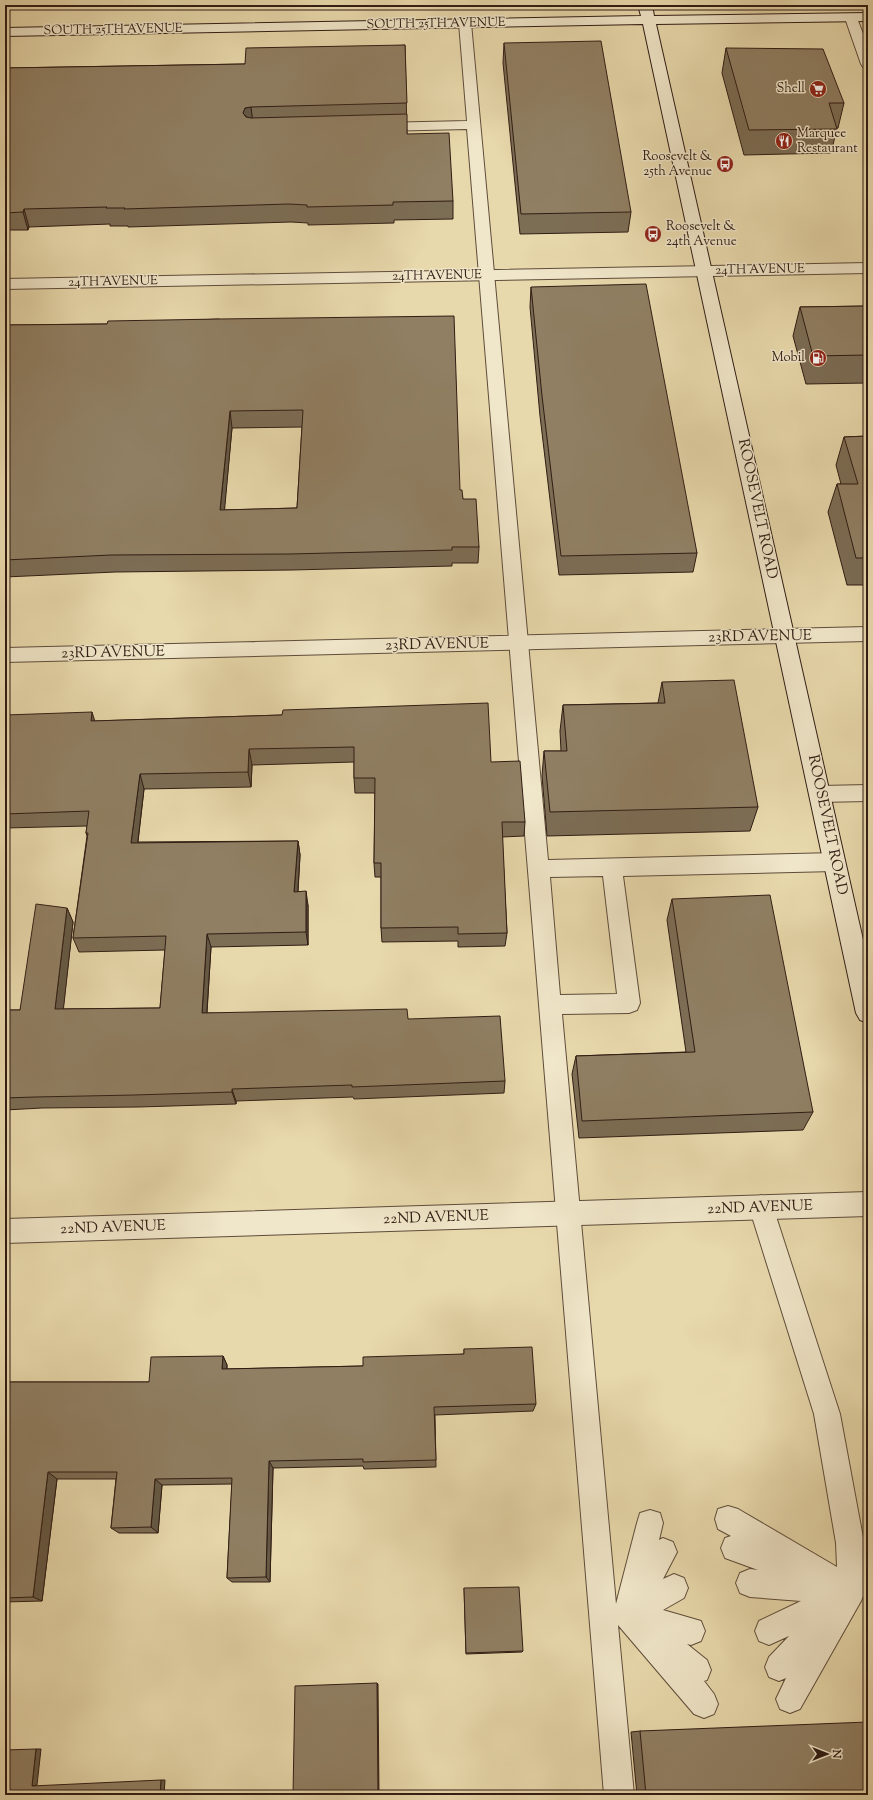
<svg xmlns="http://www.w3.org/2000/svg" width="873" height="1800" viewBox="0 0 873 1800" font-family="'Sorts Mill Goudy',serif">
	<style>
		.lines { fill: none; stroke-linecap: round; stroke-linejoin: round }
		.service-casing { stroke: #5e4c3a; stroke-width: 2 }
		.minor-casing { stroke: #5e4c3a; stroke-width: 2 }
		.secondary-casing { stroke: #301d14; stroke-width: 2 }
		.service { fill: #f0e6c9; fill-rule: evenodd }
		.minor { fill: #f0e6c9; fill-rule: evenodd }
		.secondary { fill: #f0e6c9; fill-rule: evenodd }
		.wall { fill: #7c6d55; stroke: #301d14; fill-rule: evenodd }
		.shaded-wall { fill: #655945; stroke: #301d14 }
		.building { fill: #907f63; stroke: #301d14; fill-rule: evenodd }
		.labels { text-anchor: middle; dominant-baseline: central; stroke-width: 3; stroke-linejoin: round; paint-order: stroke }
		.far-street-label { font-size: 13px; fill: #301d14; stroke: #f0e6c9 }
		.far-poi-label { font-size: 13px; fill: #301d14; stroke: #f0e6c9; text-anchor: end }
		.street-label { font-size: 15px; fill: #301d14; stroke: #f0e6c9 }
	</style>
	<rect width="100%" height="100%" fill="#e8d9ac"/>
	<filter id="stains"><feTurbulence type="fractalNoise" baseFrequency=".005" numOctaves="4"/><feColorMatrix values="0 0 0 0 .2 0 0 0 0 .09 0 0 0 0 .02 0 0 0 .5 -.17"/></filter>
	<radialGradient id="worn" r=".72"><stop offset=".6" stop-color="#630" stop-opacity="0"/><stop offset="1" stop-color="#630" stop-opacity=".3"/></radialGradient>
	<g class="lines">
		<!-- service casing -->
		<g class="service-casing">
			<path id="service" d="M 851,14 L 855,15 L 857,18 L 868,47 L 868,68 L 863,67 L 861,64 L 845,18 L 847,15 Z
				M 465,19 L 469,20 L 471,23 L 548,860 L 835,853 L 842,856 L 845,862 L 842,868 L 835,871 L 623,876 L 640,1003 L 637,1010 L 629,1013 L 562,1014 L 616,1604 L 637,1523 L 640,1513 L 650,1510 L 660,1513 L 663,1523 L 659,1540 L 663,1538 L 673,1542 L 677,1552 L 663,1579 L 674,1574 L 684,1578 L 688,1588 L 684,1598 L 663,1610 L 701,1621 L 705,1631 L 701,1641 L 691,1645 L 687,1644 L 707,1660 L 711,1670 L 707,1680 L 704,1681 L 714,1694 L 718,1704 L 714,1714 L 704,1718 L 694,1714 L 618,1625 L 634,1795 L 604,1795 L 467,129 L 379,131 L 374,130 L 372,127 L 374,124 L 379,123 L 467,121 L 459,23 L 461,20 ZM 603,876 L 617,994 L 560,995 L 550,877 Z
				M 868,785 L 868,801 L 820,802 L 813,800 L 810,794 L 813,788 L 820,786 Z
				M 761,1195 L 769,1199 L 773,1207 L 840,1414 L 864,1543 L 865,1591 L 861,1601 L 800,1709 L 790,1713 L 780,1709 L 776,1699 L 786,1678 L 779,1681 L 769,1677 L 765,1667 L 769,1657 L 789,1636 L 769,1645 L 759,1641 L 755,1631 L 759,1621 L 801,1601 L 750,1597 L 740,1593 L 736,1583 L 740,1573 L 750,1569 L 758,1570 L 725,1558 L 721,1548 L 725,1538 L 731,1536 L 718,1529 L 715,1519 L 718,1509 L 728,1506 L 738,1509 L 837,1567 L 836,1543 L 814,1414 L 749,1207 L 753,1199 Z"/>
		</g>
		<!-- minor casing -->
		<g class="minor-casing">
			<path id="minor" d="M 868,263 L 868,273 L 5,289 L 5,279 Z
				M 868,627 L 868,641 L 5,662 L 5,648 Z
				M 868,1192 L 868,1216 L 5,1243 L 5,1219 Z"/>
		</g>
		<!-- secondary casing -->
		<g class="secondary-casing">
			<path id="secondary" d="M 638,5 L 652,5 L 654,16 L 868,13 L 868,21 L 656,24 L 868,962 L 868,1023 L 860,1020 L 856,1013 L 643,24 L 5,36 L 5,28 L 641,16 Z"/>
		</g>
		<!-- service -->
		<use href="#service" class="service"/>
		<!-- minor -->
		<use href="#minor" class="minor"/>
		<!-- secondary -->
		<use href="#secondary" class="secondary"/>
	</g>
	<!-- wall -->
	<path class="wall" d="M 504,43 L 631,212 L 628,232 L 520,234 L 503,63 Z
		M 405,45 L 407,134 L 453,201 L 453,219 L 394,220 L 394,223 L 308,225 L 308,223 L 291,222 L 128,227 L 128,226 L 110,226 L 110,224 L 29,227 L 28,230 L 5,230 L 5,68 L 245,64 Z
		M 726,48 L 844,103 L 838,128 L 837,128 L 831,153 L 744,155 L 722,73 Z
		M 531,287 L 697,553 L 693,572 L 559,575 L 540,416 L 530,307 Z
		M 868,306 L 868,383 L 806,384 L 793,336 L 800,307 Z
		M 219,319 L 460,490 L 479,547 L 478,563 L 452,563 L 452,566 L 292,570 L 115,572 L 5,577 L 5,325 L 107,324 ZM 302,427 L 297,508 L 224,510 L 232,428 Z
		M 868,436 L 868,585 L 847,585 L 828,512 L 837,484 L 841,484 L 836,465 L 844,437 Z
		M 662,682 L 758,807 L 750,831 L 547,836 L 542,776 L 544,751 L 561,751 L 560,731 L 563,705 L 658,703 Z
		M 5,715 L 95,721 L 282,715 L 491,762 L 525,822 L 524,836 L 502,837 L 507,933 L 505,946 L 458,947 L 458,941 L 382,942 L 381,928 L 381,877 L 375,877 L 374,863 L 375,793 L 355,793 L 354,778 L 354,762 L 252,765 L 251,787 L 144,789 L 138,842 L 298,841 L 300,855 L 298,892 L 308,905 L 308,945 L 211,947 L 207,1013 L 408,1019 L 505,1081 L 504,1093 L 354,1099 L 353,1097 L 236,1101 L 236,1104 L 139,1107 L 42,1108 L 5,1110 L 5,1010 L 20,1010 L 67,908 L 73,922 L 63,1009 L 160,1008 L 165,950 L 79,952 L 73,938 L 87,836 L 86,833 L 87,826 L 5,828 Z
		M 672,899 L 813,1112 L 803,1130 L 579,1138 L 572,1074 L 576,1056 L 686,1052 L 667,920 Z
		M 464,1349 L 536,1404 L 533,1411 L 435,1415 L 436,1467 L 364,1469 L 363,1466 L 273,1468 L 270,1582 L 232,1582 L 227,1578 L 232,1484 L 162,1485 L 158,1533 L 119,1533 L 111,1528 L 116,1479 L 57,1479 L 42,1601 L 5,1602 L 5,1379 L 8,1382 L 149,1382 L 223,1356 L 227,1365 L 227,1369 L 363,1366 L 464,1354 Z
		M 464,1588 L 523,1651 L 522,1652 L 466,1654 Z
		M 640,1731 L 868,1795 L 637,1795 L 631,1732 Z"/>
	<!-- shaded-wall -->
	<path class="shaded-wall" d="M 251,107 L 253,124 L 243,113 L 245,108 Z
		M 24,209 L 29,227 L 28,230 L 23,212 Z
		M 230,411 L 232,428 L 223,527 L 220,510 Z
		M 92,712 L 97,728 L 91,721 Z
		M 249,749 L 252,765 L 251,787 L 248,772 Z
		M 140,774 L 144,789 L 136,857 L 131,843 Z
		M 298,841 L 300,855 L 297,906 L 294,892 Z
		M 306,891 L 308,905 L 308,945 L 306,932 Z
		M 67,908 L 73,922 L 62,1022 L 55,1009 Z
		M 207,934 L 211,947 L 206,1025 L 202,1013 Z
		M 232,1089 L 236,1101 L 236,1104 L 232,1092 Z
		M 223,1356 L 227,1365 L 226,1378 L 222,1369 Z
		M 269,1461 L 273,1468 L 270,1582 L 266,1577 Z
		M 48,1472 L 57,1479 L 42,1601 L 33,1597 Z
		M 155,1479 L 162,1485 L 158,1533 L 151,1527 Z
		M 377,1683 L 378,1684 L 379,1795 L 378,1795 Z
		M 36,1749 L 41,1749 L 37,1785 L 32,1786 Z
		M 161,1780 L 165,1780 L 164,1795 L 160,1795 Z"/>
	<!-- building -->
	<path class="building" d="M 601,41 L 631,212 L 521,214 L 504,43 Z
		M 405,45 L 407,103 L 251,107 L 245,108 L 243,113 L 246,117 L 251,118 L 407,114 L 407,134 L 449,133 L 453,201 L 393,202 L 393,205 L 307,207 L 307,205 L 289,204 L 124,209 L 125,208 L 106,208 L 107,207 L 24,209 L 23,212 L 5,213 L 5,68 L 245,64 L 246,48 Z
		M 726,48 L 823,49 L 844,103 L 829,103 L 837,129 L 749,130 Z
		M 646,284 L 697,553 L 561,556 L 542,396 L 531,287 Z
		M 868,306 L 868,355 L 813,356 L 800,307 Z
		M 454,316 L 460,490 L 462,490 L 463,499 L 476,499 L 479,547 L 452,547 L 452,550 L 290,554 L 111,555 L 5,560 L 5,325 L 107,324 L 108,321 L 219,319 ZM 303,410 L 297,508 L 220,510 L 230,411 Z
		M 868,436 L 868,558 L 856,558 L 837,484 L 858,484 L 844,437 Z
		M 734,680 L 758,807 L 550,812 L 544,751 L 567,751 L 563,705 L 665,703 L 662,682 Z
		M 488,703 L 491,762 L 520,761 L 525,822 L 502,822 L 507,933 L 458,934 L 458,927 L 381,928 L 381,863 L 374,863 L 375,778 L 354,778 L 354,747 L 249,749 L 248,772 L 140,774 L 131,843 L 298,841 L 294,892 L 306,891 L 306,932 L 207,934 L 202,1013 L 407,1009 L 408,1019 L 500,1016 L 505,1081 L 352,1087 L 352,1085 L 232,1089 L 232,1092 L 134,1095 L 35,1097 L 5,1098 L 5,1010 L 20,1010 L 36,904 L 67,908 L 55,1009 L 160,1008 L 166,936 L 73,938 L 88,833 L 86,833 L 89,811 L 5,814 L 5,715 L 92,712 L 91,721 L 282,715 L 283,710 Z
		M 770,895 L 813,1112 L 582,1121 L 576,1056 L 695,1052 L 672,899 Z
		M 532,1347 L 536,1404 L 434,1407 L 436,1460 L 363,1462 L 363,1459 L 269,1461 L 266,1577 L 227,1578 L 232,1478 L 155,1479 L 151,1527 L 111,1528 L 117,1472 L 48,1472 L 33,1597 L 5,1598 L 5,1382 L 149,1382 L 151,1357 L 223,1356 L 222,1369 L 363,1366 L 363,1357 L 464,1354 L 464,1349 Z
		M 519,1587 L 523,1651 L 466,1653 L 464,1588 Z
		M 377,1683 L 378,1795 L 293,1795 L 295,1686 Z
		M 868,1722 L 868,1795 L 646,1795 L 640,1731 Z
		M 36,1749 L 32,1786 L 161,1780 L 160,1795 L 5,1795 L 5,1750 Z"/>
	<!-- icons -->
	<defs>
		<g id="supermarket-disc" transform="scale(0.9)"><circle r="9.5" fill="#8f2418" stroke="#f0e6c9"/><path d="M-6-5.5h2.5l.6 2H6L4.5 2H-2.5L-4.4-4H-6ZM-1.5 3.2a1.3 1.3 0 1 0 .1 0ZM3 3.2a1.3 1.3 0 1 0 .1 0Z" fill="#fff"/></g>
		<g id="restaurant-disc" transform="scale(0.9)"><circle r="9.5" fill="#8f2418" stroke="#f0e6c9"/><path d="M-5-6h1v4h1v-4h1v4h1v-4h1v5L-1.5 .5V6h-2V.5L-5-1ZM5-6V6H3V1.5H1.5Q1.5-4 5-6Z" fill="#fff"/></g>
		<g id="bus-disc" transform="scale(0.9)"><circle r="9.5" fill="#8f2418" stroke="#f0e6c9"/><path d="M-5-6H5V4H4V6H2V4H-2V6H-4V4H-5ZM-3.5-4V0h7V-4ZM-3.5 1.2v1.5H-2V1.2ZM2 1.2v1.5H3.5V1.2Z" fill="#fff"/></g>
		<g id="fuel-disc" transform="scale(0.9)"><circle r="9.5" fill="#8f2418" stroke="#f0e6c9"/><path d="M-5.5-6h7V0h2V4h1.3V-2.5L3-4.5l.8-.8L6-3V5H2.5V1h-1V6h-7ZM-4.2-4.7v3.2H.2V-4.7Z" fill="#fff"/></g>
	</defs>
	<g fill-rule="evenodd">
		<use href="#supermarket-disc" x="818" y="89"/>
		<use href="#restaurant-disc" x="784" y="141"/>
		<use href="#bus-disc" x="725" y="164"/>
		<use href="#bus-disc" x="653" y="234"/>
		<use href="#fuel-disc" x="818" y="358"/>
	</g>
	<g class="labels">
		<!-- far-street labels -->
		<g class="far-street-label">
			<text transform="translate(436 24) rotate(-1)">SOUTH 25TH AVENUE</text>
			<text transform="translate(113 30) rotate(-1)">SOUTH 25TH AVENUE</text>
			<text transform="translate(760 270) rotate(-1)">24TH AVENUE</text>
			<text transform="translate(437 276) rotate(-1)">24TH AVENUE</text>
			<text transform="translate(113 282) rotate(-1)">24TH AVENUE</text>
		</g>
		<!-- far-poi labels -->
		<g class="far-poi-label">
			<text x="805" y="89">Shell</text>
			<text x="797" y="134" text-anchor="start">Marquee<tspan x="797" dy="15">Restaurant</tspan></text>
			<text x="712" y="157">Roosevelt &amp;<tspan x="712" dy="15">25th Avenue</tspan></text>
			<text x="666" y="227" text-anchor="start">Roosevelt &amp;<tspan x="666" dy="15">24th Avenue</tspan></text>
			<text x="805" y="358">Mobil</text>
		</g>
		<!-- street labels -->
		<g class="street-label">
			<text transform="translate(757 509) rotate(78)">ROOSEVELT ROAD</text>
			<text transform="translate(760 637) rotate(-1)">23RD AVENUE</text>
			<text transform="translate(437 645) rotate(-1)">23RD AVENUE</text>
			<text transform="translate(113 653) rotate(-1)">23RD AVENUE</text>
			<text transform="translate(827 825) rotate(78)">ROOSEVELT ROAD</text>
			<text transform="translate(760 1208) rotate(-2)">22ND AVENUE</text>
			<text transform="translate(436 1218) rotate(-2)">22ND AVENUE</text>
			<text transform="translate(113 1228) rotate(-2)">22ND AVENUE</text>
		</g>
	</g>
	<!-- margin -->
	<rect width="873" height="1800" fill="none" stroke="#e8d9ac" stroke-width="20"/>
	<rect x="6" y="6" width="861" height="1788" fill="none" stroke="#301d14" stroke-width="2"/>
	<rect x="10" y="10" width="853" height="1780" fill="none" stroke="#301d14"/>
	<!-- north arrow -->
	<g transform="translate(827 1754) rotate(90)" stroke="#f0e6c9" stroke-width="3" paint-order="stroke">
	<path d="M0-3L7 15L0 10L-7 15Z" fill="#301d14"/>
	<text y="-6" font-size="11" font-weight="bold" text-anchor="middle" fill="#301d14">N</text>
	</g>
	<rect width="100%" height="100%" filter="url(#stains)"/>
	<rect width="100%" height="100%" fill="url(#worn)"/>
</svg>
